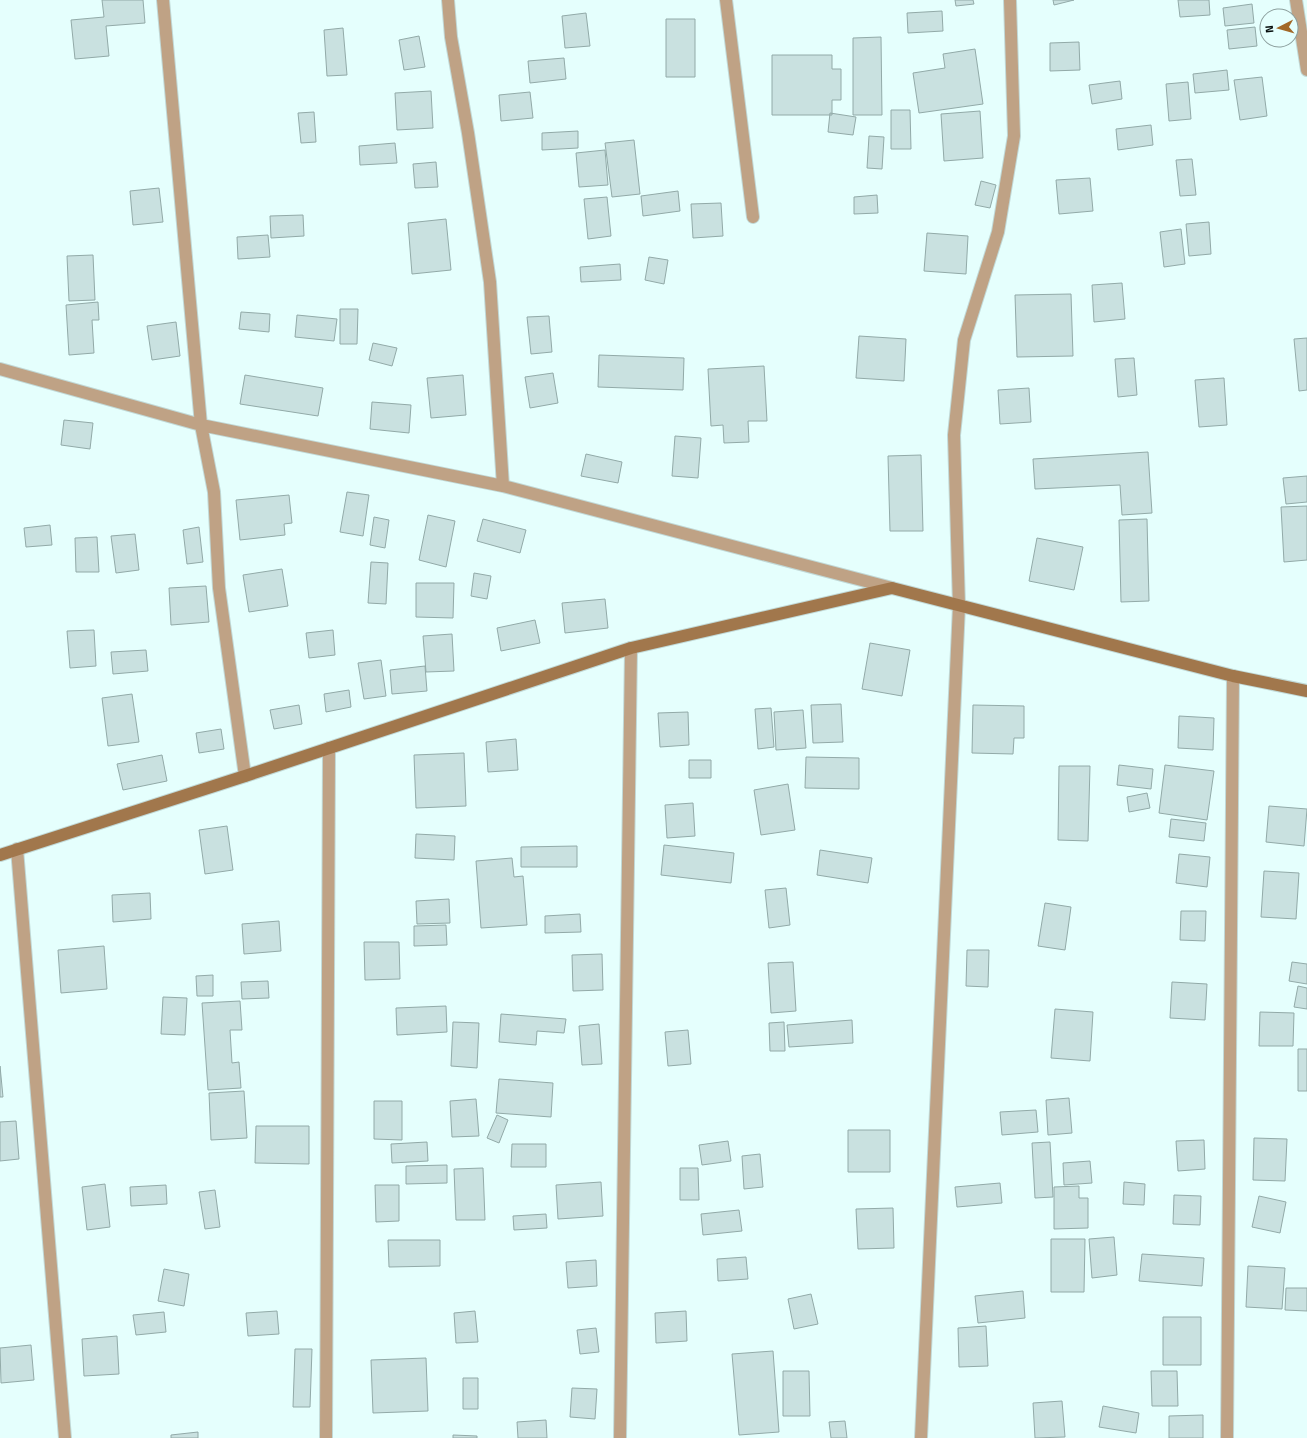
<svg xmlns="http://www.w3.org/2000/svg" width="1307" height="1438" viewBox="0 0 1307 1438" font-family="'Titillium Web',sans-serif">
	<style>
		.building { fill: #c9e1e0; stroke: #92aaa8 }
		.lines { fill: none; stroke-linecap: round; stroke-linejoin: round }
		.street-casing { stroke: #c1d9d7; stroke-width: 14 }
		.secondary-casing { stroke: #c1d9d7; stroke-width: 14 }
		.street { stroke: #bfa285; stroke-width: 12 }
		.secondary { stroke: #a1774c; stroke-width: 12 }
	</style>
	<rect width="100%" height="100%" fill="#e5fffd"/>
	<!-- building -->
	<path class="building" d="M 102,0 L 143,0 L 145,23 L 106,26 L 109,56 L 75,59 L 71,20 L 104,17 Z
		M 955,0 L 973,0 L 974,4 L 956,6 Z
		M 1053,0 L 1074,0 L 1054,5 Z
		M 1178,0 L 1209,0 L 1210,15 L 1180,17 Z
		M 1252,4 L 1254,23 L 1225,26 L 1223,8 Z
		M 942,11 L 943,31 L 908,33 L 907,13 Z
		M 586,13 L 590,46 L 565,48 L 562,16 Z
		M 666,19 L 695,19 L 695,77 L 666,77 Z
		M 1255,27 L 1257,46 L 1229,49 L 1227,30 Z
		M 343,28 L 347,75 L 327,76 L 324,30 Z
		M 419,36 L 425,67 L 404,70 L 399,40 Z
		M 881,37 L 882,115 L 853,115 L 853,38 Z
		M 1079,42 L 1080,70 L 1050,71 L 1050,43 Z
		M 975,49 L 983,104 L 919,113 L 913,73 L 945,68 L 943,54 Z
		M 772,55 L 832,55 L 832,69 L 841,69 L 841,100 L 832,100 L 832,115 L 772,115 Z
		M 564,58 L 566,79 L 530,83 L 528,61 Z
		M 1227,70 L 1229,90 L 1195,93 L 1193,74 Z
		M 1262,77 L 1267,116 L 1240,120 L 1234,80 Z
		M 1120,81 L 1122,99 L 1092,104 L 1089,85 Z
		M 1188,82 L 1191,119 L 1169,121 L 1166,84 Z
		M 431,91 L 433,128 L 397,130 L 395,93 Z
		M 530,92 L 533,118 L 501,121 L 499,95 Z
		M 891,110 L 910,110 L 911,149 L 891,149 Z
		M 980,111 L 983,158 L 944,161 L 941,114 Z
		M 314,112 L 316,142 L 301,143 L 298,113 Z
		M 830,113 L 856,117 L 853,135 L 828,132 Z
		M 1151,125 L 1153,145 L 1118,150 L 1116,129 Z
		M 578,131 L 578,148 L 542,150 L 542,133 Z
		M 869,136 L 884,137 L 882,169 L 867,168 Z
		M 634,140 L 640,194 L 612,197 L 605,143 Z
		M 395,143 L 397,163 L 360,165 L 359,146 Z
		M 605,150 L 608,185 L 579,187 L 576,153 Z
		M 1192,159 L 1196,195 L 1180,196 L 1176,160 Z
		M 436,162 L 438,187 L 415,188 L 413,164 Z
		M 1090,178 L 1093,211 L 1059,214 L 1056,180 Z
		M 981,181 L 996,185 L 990,208 L 975,205 Z
		M 159,188 L 163,222 L 133,225 L 130,191 Z
		M 678,191 L 680,211 L 643,216 L 641,196 Z
		M 877,195 L 878,213 L 854,214 L 854,197 Z
		M 607,197 L 611,236 L 588,239 L 584,199 Z
		M 721,203 L 723,236 L 693,238 L 691,204 Z
		M 303,215 L 304,236 L 271,238 L 270,216 Z
		M 446,219 L 451,270 L 412,274 L 408,223 Z
		M 1209,222 L 1211,254 L 1189,256 L 1186,224 Z
		M 1181,229 L 1185,264 L 1164,267 L 1160,232 Z
		M 927,233 L 968,236 L 966,274 L 924,271 Z
		M 268,235 L 270,257 L 238,259 L 237,237 Z
		M 93,255 L 95,300 L 69,301 L 67,256 Z
		M 649,257 L 668,260 L 664,284 L 645,280 Z
		M 620,264 L 621,280 L 581,282 L 580,267 Z
		M 1122,283 L 1125,319 L 1094,322 L 1092,285 Z
		M 1071,294 L 1073,356 L 1017,357 L 1015,295 Z
		M 98,302 L 99,320 L 92,320 L 94,353 L 69,355 L 66,305 Z
		M 340,309 L 358,309 L 357,344 L 340,344 Z
		M 241,312 L 270,314 L 269,332 L 239,329 Z
		M 297,315 L 337,319 L 334,341 L 295,337 Z
		M 549,316 L 552,352 L 531,354 L 527,317 Z
		M 176,322 L 180,356 L 152,360 L 147,326 Z
		M 859,336 L 906,339 L 904,381 L 856,378 Z
		M 1307,338 L 1307,390 L 1299,391 L 1294,339 Z
		M 373,343 L 397,348 L 392,366 L 369,360 Z
		M 599,355 L 684,358 L 683,390 L 598,387 Z
		M 1134,358 L 1137,395 L 1118,397 L 1115,359 Z
		M 764,366 L 767,421 L 748,421 L 749,442 L 724,443 L 723,425 L 711,426 L 708,369 Z
		M 553,373 L 558,403 L 530,408 L 525,377 Z
		M 245,375 L 323,388 L 318,416 L 240,404 Z
		M 463,375 L 466,415 L 431,418 L 427,378 Z
		M 1224,378 L 1227,425 L 1199,427 L 1195,380 Z
		M 1029,388 L 1031,422 L 1000,424 L 998,390 Z
		M 372,402 L 411,405 L 409,433 L 370,429 Z
		M 64,420 L 93,423 L 90,449 L 61,445 Z
		M 675,436 L 701,438 L 698,478 L 672,476 Z
		M 1148,452 L 1152,513 L 1122,515 L 1120,485 L 1035,489 L 1033,459 Z
		M 586,454 L 622,462 L 618,483 L 581,476 Z
		M 921,455 L 923,531 L 890,531 L 888,456 Z
		M 1307,476 L 1307,502 L 1286,504 L 1283,478 Z
		M 347,492 L 369,495 L 363,536 L 340,532 Z
		M 289,495 L 292,523 L 284,524 L 285,535 L 240,540 L 236,500 Z
		M 1307,506 L 1307,560 L 1284,562 L 1281,507 Z
		M 428,515 L 455,521 L 446,567 L 419,560 Z
		M 374,517 L 389,520 L 385,548 L 370,545 Z
		M 483,519 L 526,530 L 520,553 L 477,541 Z
		M 1147,519 L 1149,601 L 1121,602 L 1119,520 Z
		M 50,525 L 52,545 L 26,547 L 24,528 Z
		M 199,527 L 203,562 L 187,564 L 183,530 Z
		M 135,534 L 139,570 L 116,573 L 111,536 Z
		M 97,537 L 99,572 L 76,572 L 75,538 Z
		M 1037,538 L 1083,547 L 1074,590 L 1029,581 Z
		M 371,562 L 388,563 L 386,604 L 368,603 Z
		M 282,569 L 288,606 L 249,612 L 243,575 Z
		M 474,573 L 491,576 L 487,599 L 471,596 Z
		M 416,583 L 454,583 L 453,618 L 416,617 Z
		M 206,586 L 209,622 L 171,625 L 169,588 Z
		M 605,599 L 608,628 L 565,633 L 562,603 Z
		M 535,620 L 540,643 L 501,651 L 497,628 Z
		M 94,630 L 96,666 L 70,668 L 67,631 Z
		M 333,630 L 335,655 L 309,658 L 306,633 Z
		M 452,634 L 454,671 L 426,672 L 423,636 Z
		M 870,643 L 910,650 L 902,696 L 862,689 Z
		M 146,650 L 148,671 L 113,674 L 111,652 Z
		M 381,660 L 386,696 L 364,699 L 358,663 Z
		M 425,666 L 427,691 L 392,694 L 390,670 Z
		M 349,690 L 351,707 L 326,712 L 324,694 Z
		M 132,694 L 139,742 L 108,746 L 102,698 Z
		M 841,704 L 843,742 L 813,743 L 811,705 Z
		M 299,705 L 302,724 L 274,729 L 270,710 Z
		M 973,705 L 1024,706 L 1024,738 L 1014,738 L 1013,754 L 972,753 Z
		M 771,708 L 774,747 L 758,749 L 755,709 Z
		M 803,710 L 806,748 L 776,750 L 774,712 Z
		M 688,712 L 689,745 L 660,747 L 658,713 Z
		M 1179,716 L 1214,718 L 1213,750 L 1178,748 Z
		M 221,729 L 224,749 L 199,753 L 196,733 Z
		M 516,739 L 518,770 L 488,772 L 486,742 Z
		M 464,753 L 466,806 L 416,808 L 414,755 Z
		M 162,755 L 167,781 L 123,790 L 117,764 Z
		M 806,757 L 859,758 L 859,789 L 805,788 Z
		M 689,760 L 711,760 L 711,778 L 689,778 Z
		M 1119,765 L 1153,769 L 1151,789 L 1117,785 Z
		M 1165,765 L 1214,771 L 1207,820 L 1159,813 Z
		M 1059,766 L 1090,766 L 1088,841 L 1058,840 Z
		M 788,784 L 795,830 L 761,835 L 754,790 Z
		M 1147,793 L 1150,808 L 1129,812 L 1127,797 Z
		M 693,803 L 695,836 L 667,838 L 665,805 Z
		M 1269,806 L 1307,809 L 1304,846 L 1266,842 Z
		M 1171,819 L 1206,823 L 1204,841 L 1169,837 Z
		M 227,826 L 233,870 L 205,874 L 199,830 Z
		M 416,834 L 455,836 L 454,860 L 415,858 Z
		M 664,845 L 734,853 L 731,883 L 661,875 Z
		M 577,846 L 577,867 L 521,867 L 521,847 Z
		M 820,850 L 872,858 L 868,883 L 817,875 Z
		M 1179,854 L 1210,857 L 1207,887 L 1176,883 Z
		M 512,858 L 514,877 L 523,876 L 527,925 L 481,928 L 476,861 Z
		M 1264,871 L 1299,873 L 1296,919 L 1261,917 Z
		M 786,888 L 790,925 L 769,928 L 765,890 Z
		M 150,893 L 151,919 L 113,922 L 112,895 Z
		M 449,899 L 450,923 L 417,924 L 416,901 Z
		M 1045,903 L 1071,907 L 1065,950 L 1038,946 Z
		M 1181,911 L 1206,911 L 1205,941 L 1180,940 Z
		M 580,914 L 581,932 L 545,933 L 545,916 Z
		M 279,921 L 281,951 L 244,954 L 242,924 Z
		M 446,925 L 447,945 L 414,946 L 414,926 Z
		M 364,942 L 399,942 L 400,979 L 365,980 Z
		M 104,946 L 107,989 L 61,993 L 58,950 Z
		M 967,950 L 989,950 L 988,987 L 966,986 Z
		M 602,954 L 603,990 L 573,991 L 572,955 Z
		M 793,962 L 796,1011 L 771,1013 L 768,963 Z
		M 1292,962 L 1307,964 L 1307,984 L 1289,981 Z
		M 213,975 L 213,996 L 197,996 L 196,976 Z
		M 268,981 L 269,998 L 242,999 L 241,982 Z
		M 1172,982 L 1207,984 L 1205,1020 L 1170,1018 Z
		M 1298,986 L 1307,988 L 1307,1009 L 1294,1007 Z
		M 163,997 L 187,998 L 185,1035 L 161,1034 Z
		M 240,1001 L 242,1030 L 230,1030 L 232,1063 L 239,1062 L 241,1088 L 208,1090 L 202,1003 Z
		M 446,1006 L 447,1032 L 397,1035 L 396,1008 Z
		M 1055,1009 L 1093,1012 L 1090,1061 L 1051,1058 Z
		M 1260,1012 L 1294,1013 L 1293,1046 L 1259,1046 Z
		M 501,1014 L 566,1019 L 564,1033 L 537,1031 L 536,1045 L 499,1042 Z
		M 852,1020 L 853,1043 L 789,1047 L 787,1025 Z
		M 453,1022 L 479,1023 L 477,1068 L 451,1066 Z
		M 784,1022 L 785,1051 L 770,1051 L 769,1023 Z
		M 599,1024 L 602,1064 L 582,1065 L 579,1026 Z
		M 688,1030 L 691,1064 L 668,1066 L 665,1032 Z
		M 1298,1049 L 1307,1049 L 1307,1091 L 1298,1091 Z
		M 0,1066 L 3,1097 L 0,1097 Z
		M 499,1079 L 553,1083 L 551,1117 L 496,1113 Z
		M 244,1091 L 247,1138 L 211,1140 L 209,1093 Z
		M 1069,1098 L 1072,1133 L 1048,1135 L 1046,1100 Z
		M 476,1099 L 479,1136 L 452,1137 L 450,1101 Z
		M 374,1101 L 402,1101 L 402,1140 L 374,1139 Z
		M 1036,1110 L 1038,1132 L 1002,1135 L 1000,1112 Z
		M 497,1115 L 508,1120 L 499,1143 L 487,1138 Z
		M 16,1121 L 19,1159 L 0,1161 L 0,1122 Z
		M 256,1126 L 309,1126 L 309,1164 L 255,1163 Z
		M 848,1130 L 890,1130 L 890,1172 L 848,1172 Z
		M 1254,1138 L 1287,1139 L 1285,1181 L 1253,1180 Z
		M 1204,1140 L 1205,1169 L 1178,1171 L 1176,1141 Z
		M 728,1141 L 731,1161 L 702,1165 L 699,1145 Z
		M 427,1142 L 428,1161 L 392,1163 L 391,1144 Z
		M 1050,1142 L 1053,1197 L 1035,1198 L 1032,1143 Z
		M 512,1144 L 546,1144 L 546,1167 L 511,1167 Z
		M 760,1154 L 763,1187 L 744,1189 L 742,1156 Z
		M 1090,1161 L 1092,1183 L 1064,1185 L 1063,1163 Z
		M 447,1165 L 447,1183 L 406,1184 L 406,1166 Z
		M 483,1168 L 485,1220 L 456,1220 L 454,1169 Z
		M 680,1168 L 698,1168 L 699,1200 L 680,1200 Z
		M 601,1182 L 603,1216 L 558,1219 L 556,1185 Z
		M 1124,1182 L 1145,1184 L 1144,1205 L 1123,1204 Z
		M 1000,1183 L 1002,1203 L 957,1207 L 955,1187 Z
		M 105,1184 L 110,1227 L 87,1230 L 82,1187 Z
		M 166,1185 L 167,1204 L 131,1206 L 130,1187 Z
		M 375,1185 L 399,1185 L 399,1221 L 376,1222 Z
		M 1079,1186 L 1079,1198 L 1088,1198 L 1088,1228 L 1054,1229 L 1054,1187 Z
		M 215,1190 L 220,1227 L 205,1229 L 199,1192 Z
		M 1174,1195 L 1201,1196 L 1200,1225 L 1173,1224 Z
		M 1259,1196 L 1286,1202 L 1280,1233 L 1252,1227 Z
		M 893,1208 L 894,1248 L 858,1249 L 856,1209 Z
		M 739,1210 L 742,1231 L 703,1235 L 701,1214 Z
		M 546,1214 L 547,1228 L 514,1230 L 513,1216 Z
		M 1114,1237 L 1117,1275 L 1092,1278 L 1089,1239 Z
		M 1051,1239 L 1085,1239 L 1084,1292 L 1051,1292 Z
		M 388,1240 L 440,1240 L 440,1266 L 389,1267 Z
		M 1142,1254 L 1204,1258 L 1202,1286 L 1139,1281 Z
		M 746,1257 L 748,1279 L 718,1281 L 717,1259 Z
		M 596,1260 L 597,1286 L 568,1288 L 566,1262 Z
		M 1248,1266 L 1285,1268 L 1282,1309 L 1246,1307 Z
		M 164,1269 L 189,1274 L 184,1306 L 158,1301 Z
		M 1286,1288 L 1307,1288 L 1307,1311 L 1285,1310 Z
		M 1023,1291 L 1025,1318 L 978,1323 L 975,1296 Z
		M 811,1294 L 818,1324 L 794,1329 L 788,1299 Z
		M 277,1311 L 279,1334 L 248,1336 L 246,1313 Z
		M 475,1311 L 478,1342 L 456,1343 L 454,1313 Z
		M 686,1311 L 687,1341 L 656,1343 L 655,1313 Z
		M 164,1312 L 166,1332 L 136,1335 L 133,1315 Z
		M 1163,1317 L 1201,1317 L 1201,1365 L 1163,1365 Z
		M 986,1326 L 988,1366 L 959,1367 L 958,1328 Z
		M 596,1328 L 599,1352 L 580,1354 L 577,1330 Z
		M 117,1336 L 119,1374 L 84,1376 L 82,1339 Z
		M 31,1345 L 34,1380 L 1,1383 L 0,1348 Z
		M 295,1349 L 312,1349 L 310,1407 L 293,1407 Z
		M 773,1351 L 779,1432 L 739,1435 L 732,1354 Z
		M 426,1358 L 428,1411 L 373,1413 L 371,1360 Z
		M 783,1371 L 809,1371 L 810,1416 L 783,1416 Z
		M 1151,1371 L 1177,1371 L 1178,1406 L 1152,1406 Z
		M 463,1378 L 478,1378 L 478,1409 L 463,1409 Z
		M 572,1388 L 597,1389 L 595,1419 L 570,1417 Z
		M 1062,1401 L 1065,1437 L 1035,1438 L 1033,1403 Z
		M 1103,1406 L 1139,1413 L 1136,1433 L 1099,1427 Z
		M 1203,1415 L 1203,1438 L 1169,1438 L 1169,1416 Z
		M 546,1420 L 547,1438 L 518,1438 L 517,1422 Z
		M 845,1421 L 847,1438 L 831,1438 L 829,1422 Z
		M 198,1432 L 198,1438 L 171,1438 L 171,1435 Z
		M 453,1435 L 477,1436 L 477,1438 L 453,1438 Z"/>
	<g class="lines">
		<!-- street casing -->
		<g class="street-casing">
			<path id="street" d="M 163,0 L 201,425 L 214,492 L 219,588 L 245,776
				M 448,0 L 451,37 L 468,133 L 490,282 L 503,486
				M 726,0 L 753,217
				M 1296,0 L 1307,70
				M 0,369 L 201,425 L 503,486 L 892,588
				M 17,849 L 65,1438
				M 326,1438 L 329,748
				M 620,1438 L 631,648
				M 921,1438 L 959,606 L 954,435 L 964,340 L 998,232 L 1014,136 L 1010,0
				M 1227,1438 L 1233,676"/>
		</g>
		<!-- secondary casing -->
		<g class="secondary-casing">
			<path id="secondary" d="M 0,855 L 245,776 L 631,648 L 892,588 L 1233,676 L 1307,691"/>
		</g>
		<!-- street -->
		<use href="#street" class="street"/>
		<!-- secondary -->
		<use href="#secondary" class="secondary"/>
	</g>
	<!-- north arrow -->
	<g transform="translate(1279 28) rotate(264)"><circle r="19" fill="#e5fffd" stroke="#8c9f9d"/>
	<path d="M0-3L7 15L0 10L-7 15Z" fill="#a26827"/>
	<text y="-6" font-size="11" font-weight="bold" text-anchor="middle" fill="#070f0e">N</text>
	</g>
</svg>
